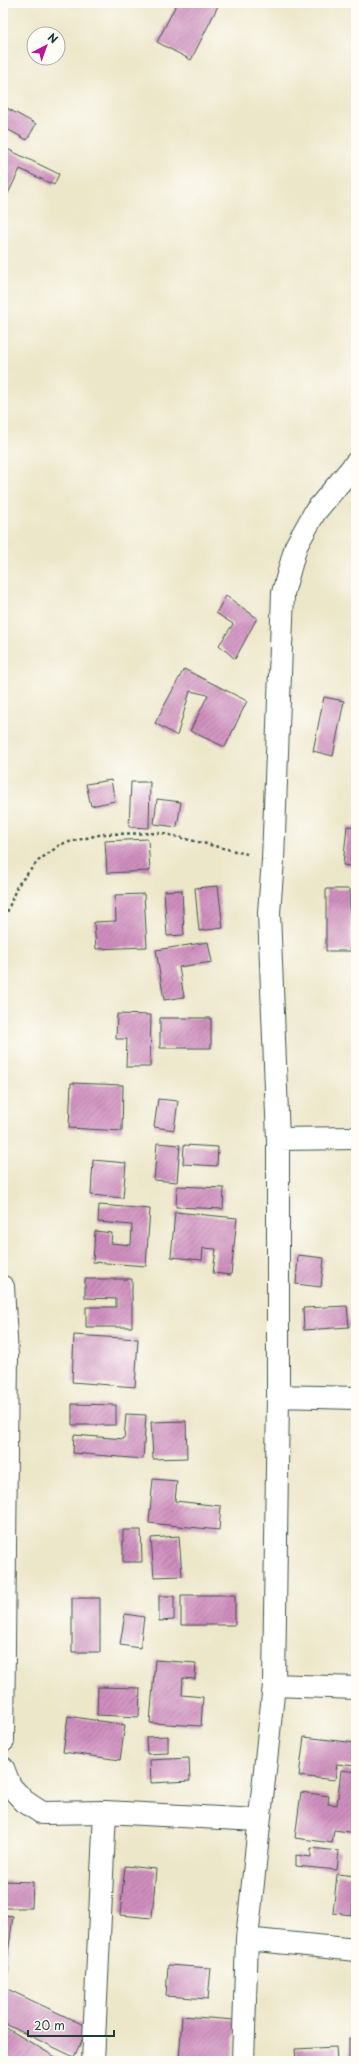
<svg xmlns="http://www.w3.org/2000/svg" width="359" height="2064" viewBox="0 0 359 2064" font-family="'Playpen Sans',sans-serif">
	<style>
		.building { fill: url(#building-hatch) }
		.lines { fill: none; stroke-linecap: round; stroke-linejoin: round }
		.street-casing { stroke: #3e564a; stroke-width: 24 }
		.path { stroke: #3e564a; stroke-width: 2.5; stroke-dasharray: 3 3; stroke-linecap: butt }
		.street { stroke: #fff; stroke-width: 22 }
	</style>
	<defs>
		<pattern id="building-hatch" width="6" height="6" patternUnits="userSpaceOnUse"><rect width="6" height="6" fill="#cf8ebe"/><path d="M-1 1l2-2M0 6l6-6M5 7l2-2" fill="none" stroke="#a7759b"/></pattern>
	</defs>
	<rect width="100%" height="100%" fill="#fdfcf7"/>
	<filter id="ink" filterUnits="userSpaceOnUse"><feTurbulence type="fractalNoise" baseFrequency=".025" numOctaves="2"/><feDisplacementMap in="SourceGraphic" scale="8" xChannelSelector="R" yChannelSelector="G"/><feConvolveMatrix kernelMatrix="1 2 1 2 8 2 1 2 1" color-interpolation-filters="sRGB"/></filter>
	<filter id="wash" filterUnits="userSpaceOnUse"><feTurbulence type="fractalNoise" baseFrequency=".012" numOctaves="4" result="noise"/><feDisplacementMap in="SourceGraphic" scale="16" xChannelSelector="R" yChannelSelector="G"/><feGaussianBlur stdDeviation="0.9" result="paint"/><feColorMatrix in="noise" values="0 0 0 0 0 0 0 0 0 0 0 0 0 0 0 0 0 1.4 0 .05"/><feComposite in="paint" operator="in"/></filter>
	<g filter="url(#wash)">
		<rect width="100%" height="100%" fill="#ede7ca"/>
		<g id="blocks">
			<!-- building -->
			<path class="building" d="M 177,3 L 213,3 L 218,6 L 191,60 L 157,42 Z
				M 3,106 L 36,124 L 27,140 L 3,127 Z
				M 3,147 L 59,174 L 54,185 L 20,169 L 3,204 Z
				M 226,596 L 257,618 L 235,659 L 219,645 L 233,624 L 216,613 Z
				M 184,669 L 247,701 L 225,747 L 190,731 L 208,695 L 190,691 L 177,736 L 155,723 Z
				M 324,697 L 344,701 L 333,756 L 313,751 Z
				M 111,780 L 115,801 L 91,806 L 86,784 Z
				M 131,782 L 150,782 L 149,828 L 129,827 Z
				M 157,799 L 181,802 L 177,827 L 154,824 Z
				M 347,826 L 356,827 L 356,867 L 343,865 Z
				M 148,839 L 150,871 L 107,873 L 105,841 Z
				M 218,886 L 223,928 L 199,931 L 195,888 Z
				M 326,889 L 350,889 L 351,951 L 326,951 Z
				M 182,890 L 184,935 L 167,936 L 164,891 Z
				M 144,894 L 147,947 L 96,949 L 94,922 L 116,921 L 115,895 Z
				M 208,942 L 212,962 L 179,967 L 184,997 L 164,1000 L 156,950 Z
				M 117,1014 L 151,1015 L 150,1067 L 126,1067 L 127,1039 L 116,1039 Z
				M 160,1018 L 211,1018 L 211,1048 L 160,1048 Z
				M 71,1083 L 123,1085 L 122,1131 L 69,1128 Z
				M 158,1099 L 178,1101 L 174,1130 L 154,1127 Z
				M 157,1143 L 180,1145 L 177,1182 L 154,1180 Z
				M 184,1145 L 218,1147 L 217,1166 L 183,1164 Z
				M 93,1160 L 126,1163 L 123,1198 L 91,1195 Z
				M 177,1186 L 224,1188 L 223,1209 L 176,1207 Z
				M 99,1205 L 150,1209 L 146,1266 L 93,1262 L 95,1231 L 112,1233 L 111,1243 L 131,1245 L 132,1225 L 98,1222 Z
				M 175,1212 L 237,1218 L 231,1275 L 213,1273 L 216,1249 L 203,1248 L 202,1260 L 171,1257 Z
				M 298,1255 L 324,1258 L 321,1287 L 296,1284 Z
				M 85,1279 L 132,1279 L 132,1327 L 86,1327 L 86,1307 L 116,1307 L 116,1299 L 85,1298 Z
				M 347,1306 L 349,1327 L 304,1330 L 303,1308 Z
				M 74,1335 L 138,1339 L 135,1387 L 72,1382 Z
				M 72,1404 L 116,1405 L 116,1425 L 72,1425 Z
				M 126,1414 L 146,1415 L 143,1459 L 73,1453 L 74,1435 L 124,1439 Z
				M 186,1421 L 187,1458 L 153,1459 L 151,1422 Z
				M 153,1479 L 177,1481 L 175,1501 L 221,1506 L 219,1530 L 149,1523 Z
				M 123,1530 L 141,1530 L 142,1562 L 123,1562 Z
				M 179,1536 L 182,1576 L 154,1577 L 151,1538 Z
				M 181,1595 L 235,1595 L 235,1625 L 181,1625 Z
				M 159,1596 L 174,1596 L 174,1620 L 159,1621 Z
				M 72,1598 L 100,1598 L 100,1652 L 72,1652 Z
				M 125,1614 L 144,1617 L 140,1648 L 120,1645 Z
				M 155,1660 L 196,1663 L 195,1679 L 183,1678 L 182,1695 L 203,1697 L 201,1726 L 150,1723 Z
				M 98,1687 L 140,1688 L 139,1717 L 97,1715 Z
				M 68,1716 L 125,1725 L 120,1760 L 63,1752 Z
				M 168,1736 L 168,1753 L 147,1754 L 146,1737 Z
				M 304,1737 L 356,1743 L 356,1766 L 337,1764 L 335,1780 L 299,1776 Z
				M 189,1758 L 190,1781 L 151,1783 L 150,1760 Z
				M 341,1770 L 356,1772 L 356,1833 L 334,1830 L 332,1843 L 295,1838 L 301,1792 L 329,1796 L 328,1804 L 337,1805 Z
				M 311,1848 L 339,1851 L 337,1870 L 296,1866 L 296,1855 L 311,1857 Z
				M 125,1866 L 156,1869 L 152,1918 L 120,1915 Z
				M 337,1874 L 356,1876 L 352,1915 L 333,1913 Z
				M 3,1881 L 33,1882 L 32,1908 L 3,1908 Z
				M 3,1915 L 13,1916 L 6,1969 L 3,1968 Z
				M 168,1965 L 211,1968 L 208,1999 L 166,1996 Z
				M 3,1987 L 88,2027 L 74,2057 L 3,2023 Z
				M 182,2016 L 235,2020 L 232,2061 L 179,2061 Z
				M 3,2026 L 62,2061 L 3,2061 Z
				M 349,2038 L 356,2039 L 356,2061 L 349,2061 Z
				M 336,2047 L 337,2061 L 296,2061 L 295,2049 Z"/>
		</g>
	</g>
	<g filter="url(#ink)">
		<use href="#blocks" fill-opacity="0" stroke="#3e564a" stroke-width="1"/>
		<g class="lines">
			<!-- street casing -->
			<g class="street-casing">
				<path id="street" d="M 278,1139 L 356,1138
					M 3,1287 L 7,1356 L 3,1741
					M 278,1396 L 356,1398
					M 274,1685 L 356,1688
					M 3,1768 L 10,1786 L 24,1801 L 42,1813 L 105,1812 L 258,1820
					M 247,1939 L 356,1950
					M 93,2061 L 105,1812
					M 243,2061 L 247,1939 L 274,1685 L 278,1396 L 278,1139 L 269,913 L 273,860 L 283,593 L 296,546 L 315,512 L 356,463"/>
			</g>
			<!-- path -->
			<path class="path" d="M 3,923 L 17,886 L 38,861 L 61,844 L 103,834 L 162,833 L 247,854"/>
			<!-- street -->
			<use href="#street" class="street"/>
		</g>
	</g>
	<!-- margin -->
	<rect width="359" height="2064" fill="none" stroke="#fdfcf7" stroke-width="16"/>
	<!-- north arrow -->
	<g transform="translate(46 46) rotate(41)"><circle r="19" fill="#fdfcf7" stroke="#a4b0a9"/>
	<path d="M0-3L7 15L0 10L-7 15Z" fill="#b5179e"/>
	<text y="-6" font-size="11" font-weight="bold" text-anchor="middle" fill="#1f3d34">N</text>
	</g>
	<!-- scale -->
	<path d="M28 2030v6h86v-6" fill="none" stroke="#1f3d34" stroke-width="2"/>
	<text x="34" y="2030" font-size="12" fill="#1f3d34" stroke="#fdfcf7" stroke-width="3" paint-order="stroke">20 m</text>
</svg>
